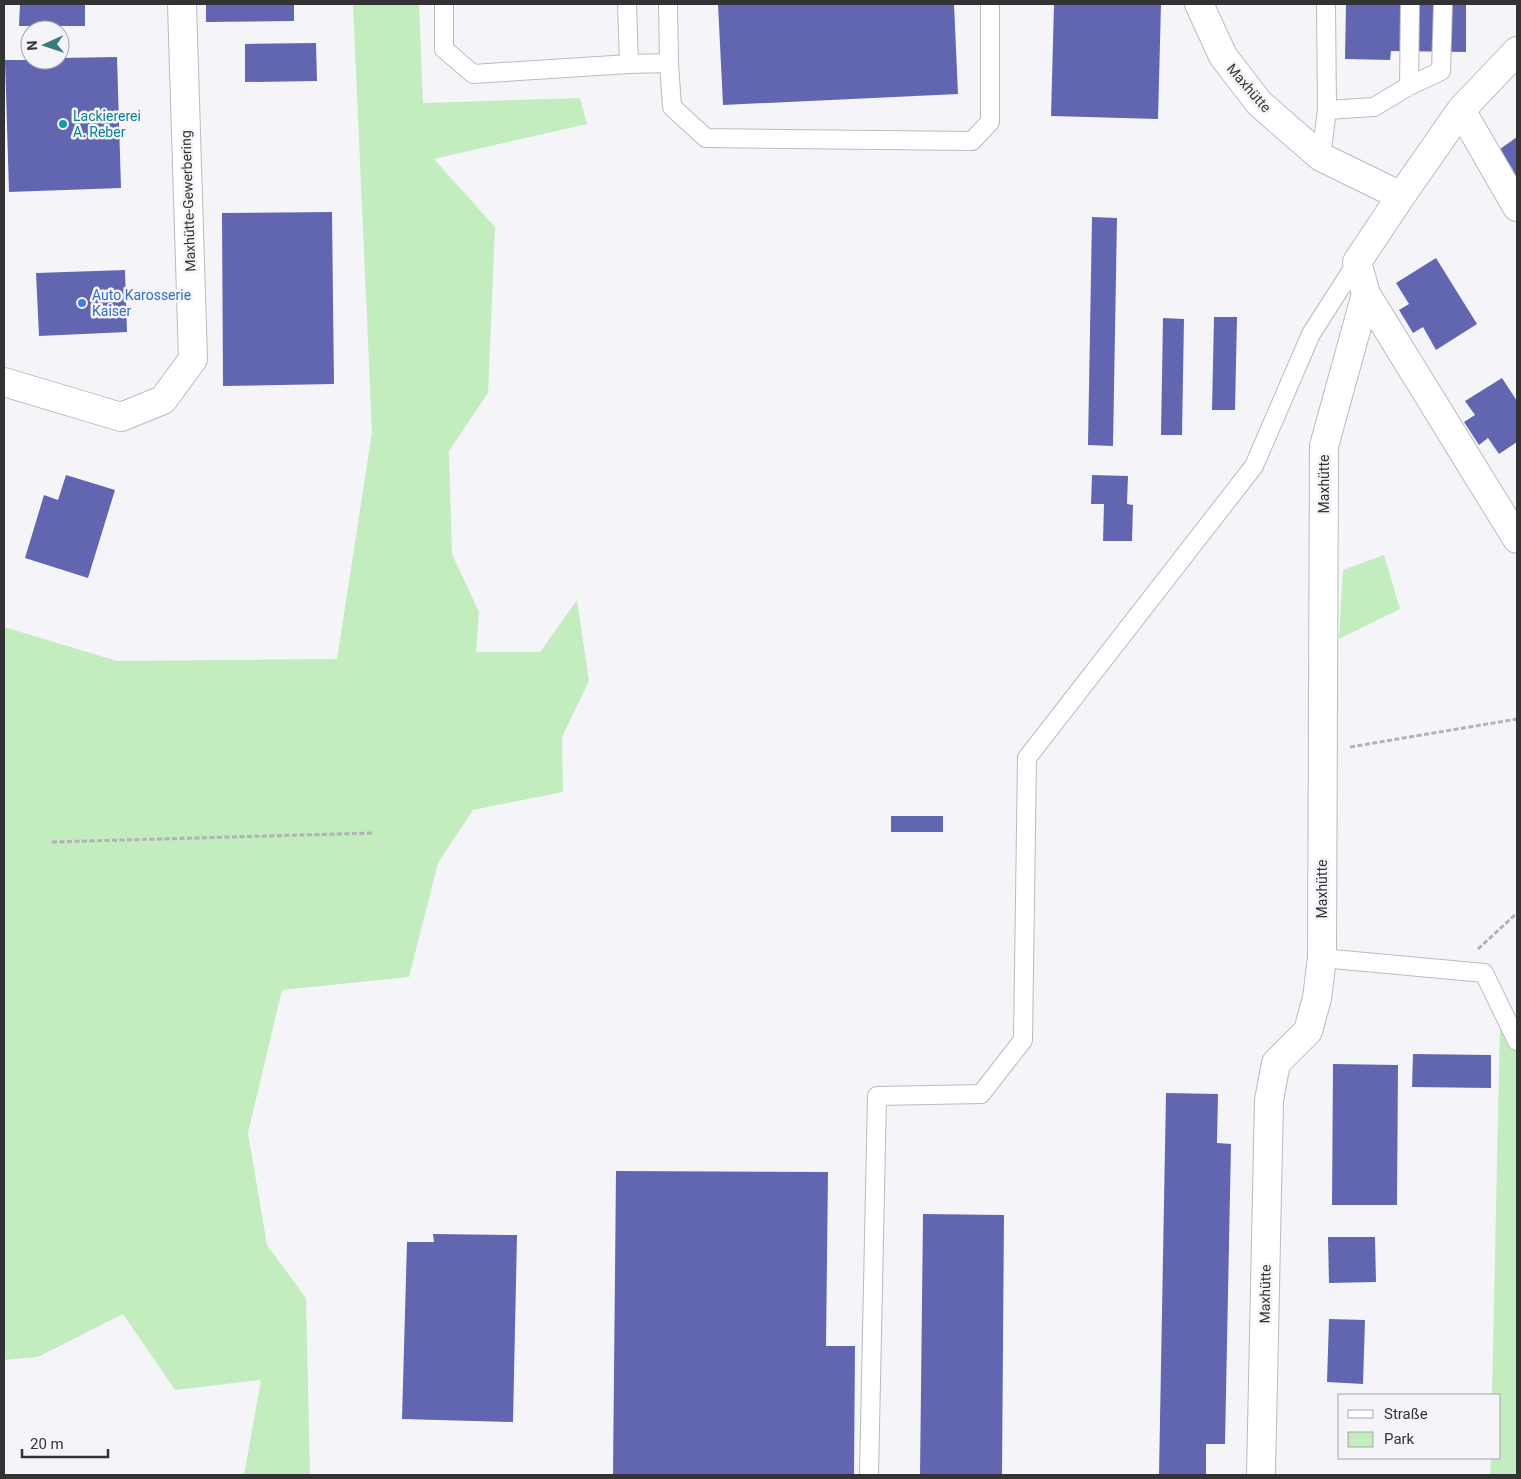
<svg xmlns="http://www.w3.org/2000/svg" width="1521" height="1479" viewBox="0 0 1521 1479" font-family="Roboto,sans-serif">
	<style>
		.green { fill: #c3edbf }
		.building { fill: #6266b1 }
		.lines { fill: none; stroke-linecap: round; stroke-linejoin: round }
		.service-casing { stroke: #bbbbbf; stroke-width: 20 }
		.minor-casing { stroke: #bbbbbf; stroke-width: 30 }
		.path { stroke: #b2b2b5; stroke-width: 3; stroke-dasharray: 5 2.5; stroke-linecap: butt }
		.service { stroke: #fff; stroke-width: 18 }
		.minor { stroke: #fff; stroke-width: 28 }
		.culture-dot { fill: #0f9aa8; stroke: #f5f5f9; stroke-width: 2 }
		.shop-dot { fill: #3f7fe0; stroke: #f5f5f9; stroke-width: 2 }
		.labels { text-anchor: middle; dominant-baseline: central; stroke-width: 5; stroke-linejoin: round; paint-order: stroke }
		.street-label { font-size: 14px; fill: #333335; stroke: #f5f5f9 }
		.culture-label { font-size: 14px; fill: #0d838f; stroke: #f5f5f9; text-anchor: start }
		.shop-label { font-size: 14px; fill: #366cbe; stroke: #f5f5f9; text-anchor: start }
	</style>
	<rect width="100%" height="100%" fill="#f5f5f9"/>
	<!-- green -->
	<path class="green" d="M 353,4 L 419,4 L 423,103 L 580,98 L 587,124 L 434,159 L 495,227 L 488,393 L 449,451 L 452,554 L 479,612 L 476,652 L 540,652 L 577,600 L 589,681 L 562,737 L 563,792 L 473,810 L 438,863 L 409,977 L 282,990 L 248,1133 L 267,1245 L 306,1298 L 310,1475 L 244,1475 L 261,1380 L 175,1390 L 123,1314 L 38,1357 L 4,1360 L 4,627 L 117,661 L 337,659 L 372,432 Z
		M 1384,555 L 1400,609 L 1339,639 L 1343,570 Z
		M 1517,1023 L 1517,1475 L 1490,1475 L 1491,1458 L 1500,1458 L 1500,1395 L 1492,1395 L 1500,1024 Z"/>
	<!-- building -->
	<path class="building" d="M 20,4 L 85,4 L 85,26 L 19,26 Z
		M 206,4 L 294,4 L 294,21 L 206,22 Z
		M 718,4 L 954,4 L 958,94 L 723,105 Z
		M 1054,4 L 1161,4 L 1158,119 L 1051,116 Z
		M 1346,4 L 1466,4 L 1466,52 L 1391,51 L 1390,60 L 1345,59 Z
		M 316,43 L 317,81 L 245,82 L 245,44 Z
		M 117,57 L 121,188 L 9,192 L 5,60 L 60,60 L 60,58 Z
		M 1517,137 L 1517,193 L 1504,176 L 1513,170 L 1500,149 Z
		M 332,212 L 334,384 L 223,386 L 222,213 Z
		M 1092,217 L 1117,218 L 1113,446 L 1088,445 Z
		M 1436,258 L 1477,324 L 1436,350 L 1423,327 L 1413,333 L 1399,310 L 1409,304 L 1396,283 Z
		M 125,270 L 127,332 L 39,336 L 36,273 Z
		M 1214,317 L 1237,317 L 1235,410 L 1212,410 Z
		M 1163,318 L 1184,319 L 1182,435 L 1161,435 Z
		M 1502,378 L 1517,401 L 1517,442 L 1499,454 L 1488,438 L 1479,445 L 1464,422 L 1475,415 L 1465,401 Z
		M 66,475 L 115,490 L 88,578 L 25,558 L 44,495 L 58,500 Z
		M 1092,475 L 1128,476 L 1127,504 L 1133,505 L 1132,541 L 1103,541 L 1104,504 L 1091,504 Z
		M 891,816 L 943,816 L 943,832 L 891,832 Z
		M 1413,1054 L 1491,1055 L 1491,1088 L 1412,1087 Z
		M 1333,1064 L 1398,1065 L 1397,1205 L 1332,1205 Z
		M 1166,1093 L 1218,1094 L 1217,1143 L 1231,1144 L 1225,1444 L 1206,1444 L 1206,1475 L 1159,1475 Z
		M 616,1171 L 828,1172 L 826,1346 L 855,1346 L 854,1475 L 613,1475 Z
		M 923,1214 L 1004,1215 L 1002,1475 L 920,1475 Z
		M 433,1234 L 517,1235 L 513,1422 L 402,1419 L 407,1242 L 434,1242 Z
		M 1328,1237 L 1375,1237 L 1376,1282 L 1329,1283 Z
		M 1329,1319 L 1365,1320 L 1363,1384 L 1327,1382 Z"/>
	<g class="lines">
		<!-- service casing -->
		<g class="service-casing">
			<path id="service" d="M 444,4 L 444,49 L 473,74 L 629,64 L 627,4
				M 668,4 L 669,63
				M 629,64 L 669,63 L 672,107 L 706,138 L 972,141 L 990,122 L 990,4
				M 1409,86 L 1410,4
				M 1327,110 L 1374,107 L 1409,86 L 1441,71 L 1443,4
				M 1321,157 L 1327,110 L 1326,4
				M 1322,958 L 1484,973 L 1517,1041
				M 869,1475 L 877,1096 L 981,1094 L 1023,1040 L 1027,758 L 1254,466 L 1311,334 L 1357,262"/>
		</g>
		<!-- minor casing -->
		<g class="minor-casing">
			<path id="minor" d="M 1199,4 L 1223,56 L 1259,103 L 1321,157 L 1401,196
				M 1517,51 L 1461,110 L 1401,196 L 1357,262 L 1366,294 L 1517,539
				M 1461,110 L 1517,207
				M 4,382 L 121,417 L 163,400 L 193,359 L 182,4
				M 1261,1475 L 1269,1100 L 1276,1063 L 1308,1031 L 1317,998 L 1322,958 L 1324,446 L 1366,294"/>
		</g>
		<!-- path -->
		<path class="path" d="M 1350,747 L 1517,719
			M 52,842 L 374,833
			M 1478,949 L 1517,913"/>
		<!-- service -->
		<use href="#service" class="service"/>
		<!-- minor -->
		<use href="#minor" class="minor"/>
	</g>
	<!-- markers -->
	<circle class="culture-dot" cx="63" cy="124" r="5"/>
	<circle class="shop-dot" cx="82" cy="303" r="5"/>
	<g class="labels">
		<!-- street labels -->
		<g class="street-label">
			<text transform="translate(1249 88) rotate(49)">Maxhütte</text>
			<text transform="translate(188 201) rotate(-92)">Maxhütte-Gewerbering</text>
			<text transform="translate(1324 484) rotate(-90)">Maxhütte</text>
			<text transform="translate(1322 889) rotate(-90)">Maxhütte</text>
			<text transform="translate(1265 1294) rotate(-89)">Maxhütte</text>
		</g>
		<!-- culture labels -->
		<g class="culture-label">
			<text x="73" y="116">Lackiererei<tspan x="73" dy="16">A. Reber</tspan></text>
		</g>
		<!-- shop labels -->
		<g class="shop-label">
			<text x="92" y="295">Auto Karosserie<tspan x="92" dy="16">Kaiser</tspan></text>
		</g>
	</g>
	<!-- border -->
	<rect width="1521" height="1479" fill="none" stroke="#333335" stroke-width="10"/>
	<!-- legend -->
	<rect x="1338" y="1394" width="162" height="65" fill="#f5f5f9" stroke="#a7a7ab"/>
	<rect x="1348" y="1410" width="25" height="8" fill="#ffffff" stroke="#a7a7ab"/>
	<text x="1384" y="1419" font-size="15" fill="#333335">Straße</text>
	<rect x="1348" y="1432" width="25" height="15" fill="#c3edbf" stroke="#a7a7ab"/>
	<text x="1384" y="1444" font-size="15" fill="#333335">Park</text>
	<!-- north arrow -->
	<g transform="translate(45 45) rotate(267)"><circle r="24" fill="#f5f5f9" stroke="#a7a7ab"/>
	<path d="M0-4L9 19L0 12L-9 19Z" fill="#357e80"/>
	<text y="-8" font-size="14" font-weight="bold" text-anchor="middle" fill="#333335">N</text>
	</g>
	<!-- scale -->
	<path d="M22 1449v8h86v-8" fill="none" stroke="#333335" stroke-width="2.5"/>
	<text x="30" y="1449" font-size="15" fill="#333335" stroke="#f5f5f9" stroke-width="4" paint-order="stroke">20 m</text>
</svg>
